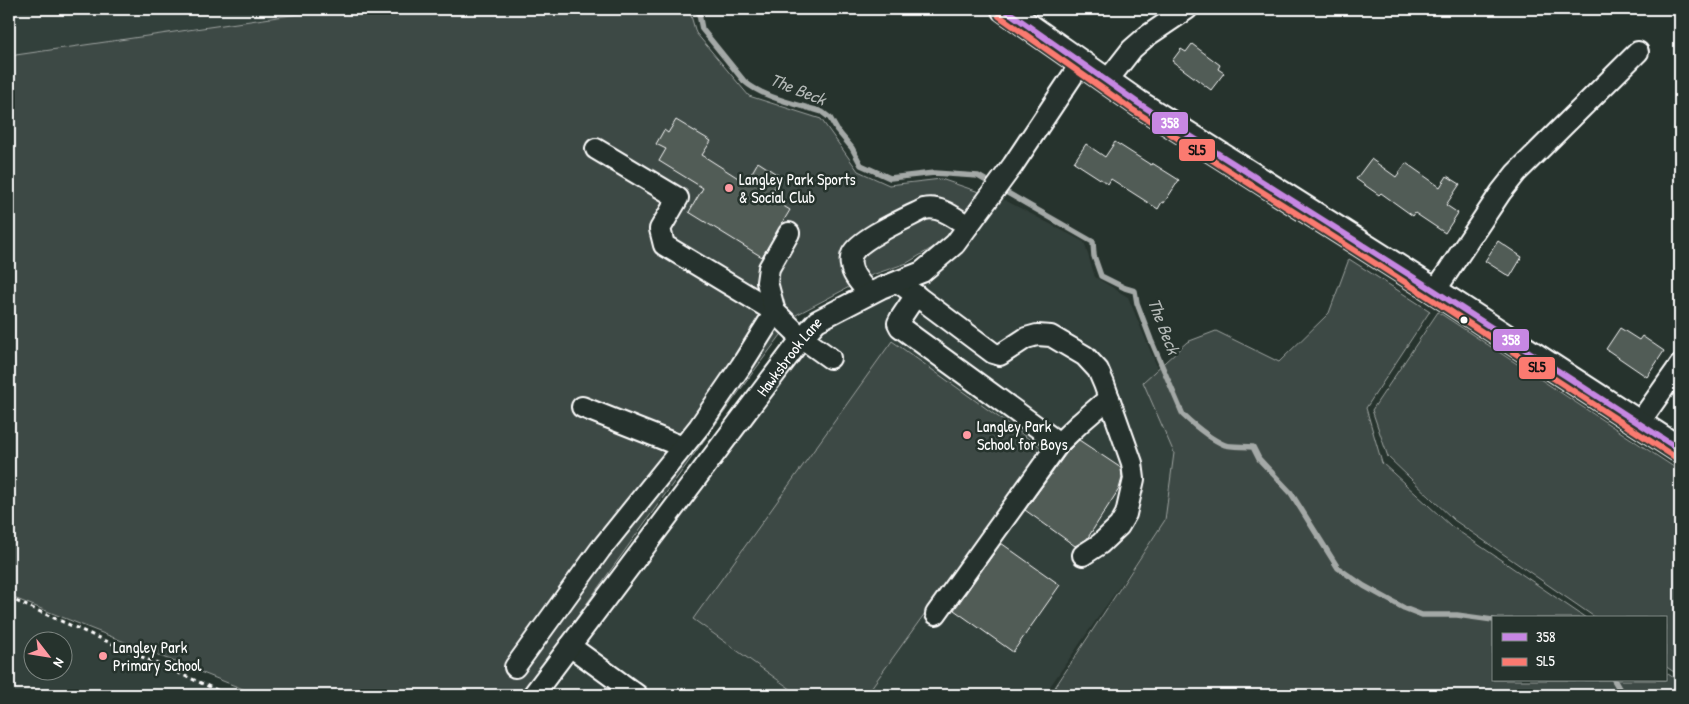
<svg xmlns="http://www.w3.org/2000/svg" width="1689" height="704" viewBox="0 0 1689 704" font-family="'Patrick Hand',sans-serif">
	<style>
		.built { fill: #333f3a; fill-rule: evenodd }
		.green { fill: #3e4944; stroke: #9ea4a2 }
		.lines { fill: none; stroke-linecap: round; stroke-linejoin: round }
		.stream { stroke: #a4a9a7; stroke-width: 5.5 }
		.building { fill: #515c57; stroke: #fff }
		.minor-casing { stroke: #fff; stroke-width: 24 }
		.major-casing { stroke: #fff; stroke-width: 29 }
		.path { stroke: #fff; stroke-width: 3; stroke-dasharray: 4 4; stroke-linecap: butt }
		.minor { stroke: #26332d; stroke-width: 20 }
		.major { stroke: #26332d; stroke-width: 25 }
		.bus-1-casing { stroke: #26332d; stroke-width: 10 }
		.bus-2-casing { stroke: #26332d; stroke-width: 10 }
		.bus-1 { stroke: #c787e3; stroke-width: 6 }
		.bus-2 { stroke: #fb7a70; stroke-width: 6 }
		.poi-dot { fill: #ff9aa2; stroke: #26332d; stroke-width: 2 }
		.bus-dot { fill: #fff; stroke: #26332d; stroke-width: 2 }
		.labels { text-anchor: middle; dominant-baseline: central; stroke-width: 5; stroke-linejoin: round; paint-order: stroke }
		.poi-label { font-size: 16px; fill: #fff; stroke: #26332d; text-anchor: start }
		.street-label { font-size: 16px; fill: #fff; stroke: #26332d }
		.water-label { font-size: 18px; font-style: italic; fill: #b3b8b6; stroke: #26332d }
		.line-badge { stroke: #26332d; stroke-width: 2 }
		.badge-label { font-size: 14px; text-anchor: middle; font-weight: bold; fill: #fff }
		.pale-badge-label { font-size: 14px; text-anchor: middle; font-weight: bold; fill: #111 }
	</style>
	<rect width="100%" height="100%" fill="#26332d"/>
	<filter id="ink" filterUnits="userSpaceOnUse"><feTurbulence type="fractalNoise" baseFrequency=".02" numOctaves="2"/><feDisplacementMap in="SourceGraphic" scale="10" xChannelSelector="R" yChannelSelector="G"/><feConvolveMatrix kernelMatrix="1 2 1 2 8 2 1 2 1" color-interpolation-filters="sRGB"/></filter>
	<g filter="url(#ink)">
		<!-- built -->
		<path class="built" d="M 9,9 L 333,9 L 9,56 Z
			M 1001,198 L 1084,242 L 1095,277 L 1128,297 L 1180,422 L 1216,448 L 1044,695 L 531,695 L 822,327 L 962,249 Z
			M 9,598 L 234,695 L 9,695 ZM 32,642 L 62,642 L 62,672 L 32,672 Z"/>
		<!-- green -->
		<path class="green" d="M 333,9 L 689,9 L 696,33 L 749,96 L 821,119 L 858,171 L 889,185 L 941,179 L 982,193 L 942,242 L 907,263 L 872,275 L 796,315 L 751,375 L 521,695 L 258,695 L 9,596 L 9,56 Z
			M 1349,259 L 1430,311 L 1366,408 L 1382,463 L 1451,526 L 1586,618 L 1493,618 L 1493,680 L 1665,680 L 1665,672 L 1680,682 L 1680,695 L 1050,695 L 1165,520 L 1174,453 L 1143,382 L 1187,342 L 1216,331 L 1279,362 L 1329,313 Z
			M 1438,312 L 1680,471 L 1680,676 L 1665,666 L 1665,618 L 1596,618 L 1454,520 L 1388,457 L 1372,410 Z
			M 892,341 L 1043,449 L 866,695 L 799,695 L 693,619 Z"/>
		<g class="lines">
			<!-- stream -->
			<path class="stream" d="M 698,9 L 702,29 L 744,81 C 763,98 797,104 822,112 L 830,118 L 837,130 L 852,148 L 861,165 L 890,178 L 934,173 L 978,176 L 1093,242 L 1094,256 L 1101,276 L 1125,288 L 1135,291 L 1137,303 L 1151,340 L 1183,415 C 1195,426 1210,439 1225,445 C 1230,447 1246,446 1253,447 L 1259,459 L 1291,493 L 1338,568 L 1364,586 L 1404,608 L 1422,615 L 1457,615 L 1493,620
				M 1614,680 L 1623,695"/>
		</g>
		<!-- building -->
		<path class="building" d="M 1192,44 L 1220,65 L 1218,69 L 1224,73 L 1211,90 L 1172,61 L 1181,49 L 1186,52 Z
			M 676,120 L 711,141 L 702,155 L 746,183 L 758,162 L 781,177 L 769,197 L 790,210 L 762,257 L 689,212 L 703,188 L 659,161 L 666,149 L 656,144 L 664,130 L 668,133 Z
			M 1115,142 L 1151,165 L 1152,163 L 1179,180 L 1164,203 L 1162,202 L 1158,209 L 1111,179 L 1108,184 L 1074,162 L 1086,144 L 1105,157 Z
			M 1371,159 L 1396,177 L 1406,163 L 1440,187 L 1447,176 L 1460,184 L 1446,205 L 1458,213 L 1445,233 L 1415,213 L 1413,216 L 1381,193 L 1379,195 L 1356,179 Z
			M 1498,241 L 1522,257 L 1510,277 L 1485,261 Z
			M 1620,328 L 1639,340 L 1642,336 L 1664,351 L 1647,377 L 1606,349 Z
			M 1079,440 L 1121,468 L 1122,478 L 1119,489 L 1087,539 L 1075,546 L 1025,510 L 1068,451 Z
			M 1001,543 L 1060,585 L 1013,652 L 954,610 Z"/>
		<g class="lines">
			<!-- minor casing -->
			<g class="minor-casing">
				<g id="minor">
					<path d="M 1107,81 L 1132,49 L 1147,36 L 1187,9"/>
					<path d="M 596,149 L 678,198 L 660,229 L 664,245 L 775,312 L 802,338 L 830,358"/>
					<path d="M 898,282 L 993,353 L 1000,355 L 1026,338 L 1037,335 L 1051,336 L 1085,356 L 1098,370 L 1104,384 L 1132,463 L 1134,479 L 1126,514 L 1119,526 L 1100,544 L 1083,555"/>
					<path d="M 1435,291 L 1501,192 L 1516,173 L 1638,52"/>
					<path d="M 869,294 C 863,286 852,276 851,265 C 850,262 851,256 852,254 C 860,238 907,218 924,209 C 940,205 955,218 968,226"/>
					<path d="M 916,295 L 900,319 L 898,323 L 900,327 L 1059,443"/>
					<path d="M 582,407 L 683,447"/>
					<path d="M 1639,423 L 1680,365"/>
					<path d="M 936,614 L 1059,443 L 1080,423 L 1109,398"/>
					<path d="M 570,646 L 637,695"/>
					<path d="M 515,667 L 600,550 L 699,427 L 741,366 L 775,312 L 767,282 L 769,268 L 789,233"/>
					<path id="s1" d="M 533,695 L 802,338 L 817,321 L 881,288 L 922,272 L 955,244 L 1013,165 L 1081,63"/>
				</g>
			</g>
			<!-- major casing -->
			<g class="major-casing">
				<path id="major" d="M 1004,9 L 1138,103 L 1435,291 L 1680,450"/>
			</g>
			<!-- path -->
			<path class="path" d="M 9,598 L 228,695"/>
			<!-- minor -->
			<use href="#minor" class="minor"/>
			<!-- major -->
			<use href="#major" class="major"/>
			<!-- bus-1 casing -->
			<g class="bus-1-casing">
				<path id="bus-1" d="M 1004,9 L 1138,103 L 1435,291 L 1680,450"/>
			</g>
			<!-- bus-2 casing -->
			<g class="bus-2-casing">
				<path id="bus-2" d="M 999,16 L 1133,110 L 1430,298 L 1675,457"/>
			</g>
			<!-- bus-1 -->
			<use href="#bus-1" class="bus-1"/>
			<!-- bus-2 -->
			<use href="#bus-2" class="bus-2"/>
		</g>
	</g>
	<!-- markers -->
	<g class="poi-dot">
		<circle cx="729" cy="188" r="5"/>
		<circle cx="967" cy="435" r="5"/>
		<circle cx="103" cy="656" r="5"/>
	</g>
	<circle class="bus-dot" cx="1464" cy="320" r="4.5"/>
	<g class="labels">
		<!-- poi labels -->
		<g class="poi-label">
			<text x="739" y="179">Langley Park Sports<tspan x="739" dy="18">&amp; Social Club</tspan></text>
			<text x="977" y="426">Langley Park<tspan x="977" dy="18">School for Boys</tspan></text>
			<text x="113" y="647">Langley Park<tspan x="113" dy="18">Primary School</tspan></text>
		</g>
		<!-- street labels -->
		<g class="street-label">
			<text stroke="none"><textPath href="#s1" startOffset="425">Hawksbrook Lane</textPath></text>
		</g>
		<!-- water labels -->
		<g class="water-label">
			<text transform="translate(798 89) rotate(22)">The Beck</text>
			<text transform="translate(1164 326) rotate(69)">The Beck</text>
		</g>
	</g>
	<g class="line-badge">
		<rect x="1151" y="111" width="38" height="24" rx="5" fill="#c787e3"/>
		<rect x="1178" y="138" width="38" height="24" rx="5" fill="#fb7a70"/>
		<rect x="1492" y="328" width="38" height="24" rx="5" fill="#c787e3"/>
		<rect x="1518" y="356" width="38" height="24" rx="5" fill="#fb7a70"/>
	</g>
	<g class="badge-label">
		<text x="1170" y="128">358</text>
		<text x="1511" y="345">358</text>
	</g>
	<g class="pale-badge-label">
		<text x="1197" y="155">SL5</text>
		<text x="1537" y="372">SL5</text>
	</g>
	<!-- margin -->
	<rect width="1689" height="704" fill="none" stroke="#26332d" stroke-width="30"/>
	<rect x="15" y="15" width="1659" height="674" fill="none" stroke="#fff" stroke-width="2" filter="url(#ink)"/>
	<!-- legend -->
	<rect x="1492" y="616" width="175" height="65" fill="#26332d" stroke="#7d8581"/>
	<rect x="1502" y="633" width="25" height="8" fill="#c787e3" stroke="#7d8581"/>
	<text x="1536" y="642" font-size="15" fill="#ffffff">358</text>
	<rect x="1502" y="658" width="25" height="8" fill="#fb7a70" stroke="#7d8581"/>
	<text x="1536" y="666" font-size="15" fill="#ffffff">SL5</text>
	<!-- north arrow -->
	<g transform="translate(48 656) rotate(121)"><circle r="24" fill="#26332d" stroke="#7d8581"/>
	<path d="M0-4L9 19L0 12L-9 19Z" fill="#ff9aa2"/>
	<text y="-8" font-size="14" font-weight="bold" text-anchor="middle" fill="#ffffff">N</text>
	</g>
</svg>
